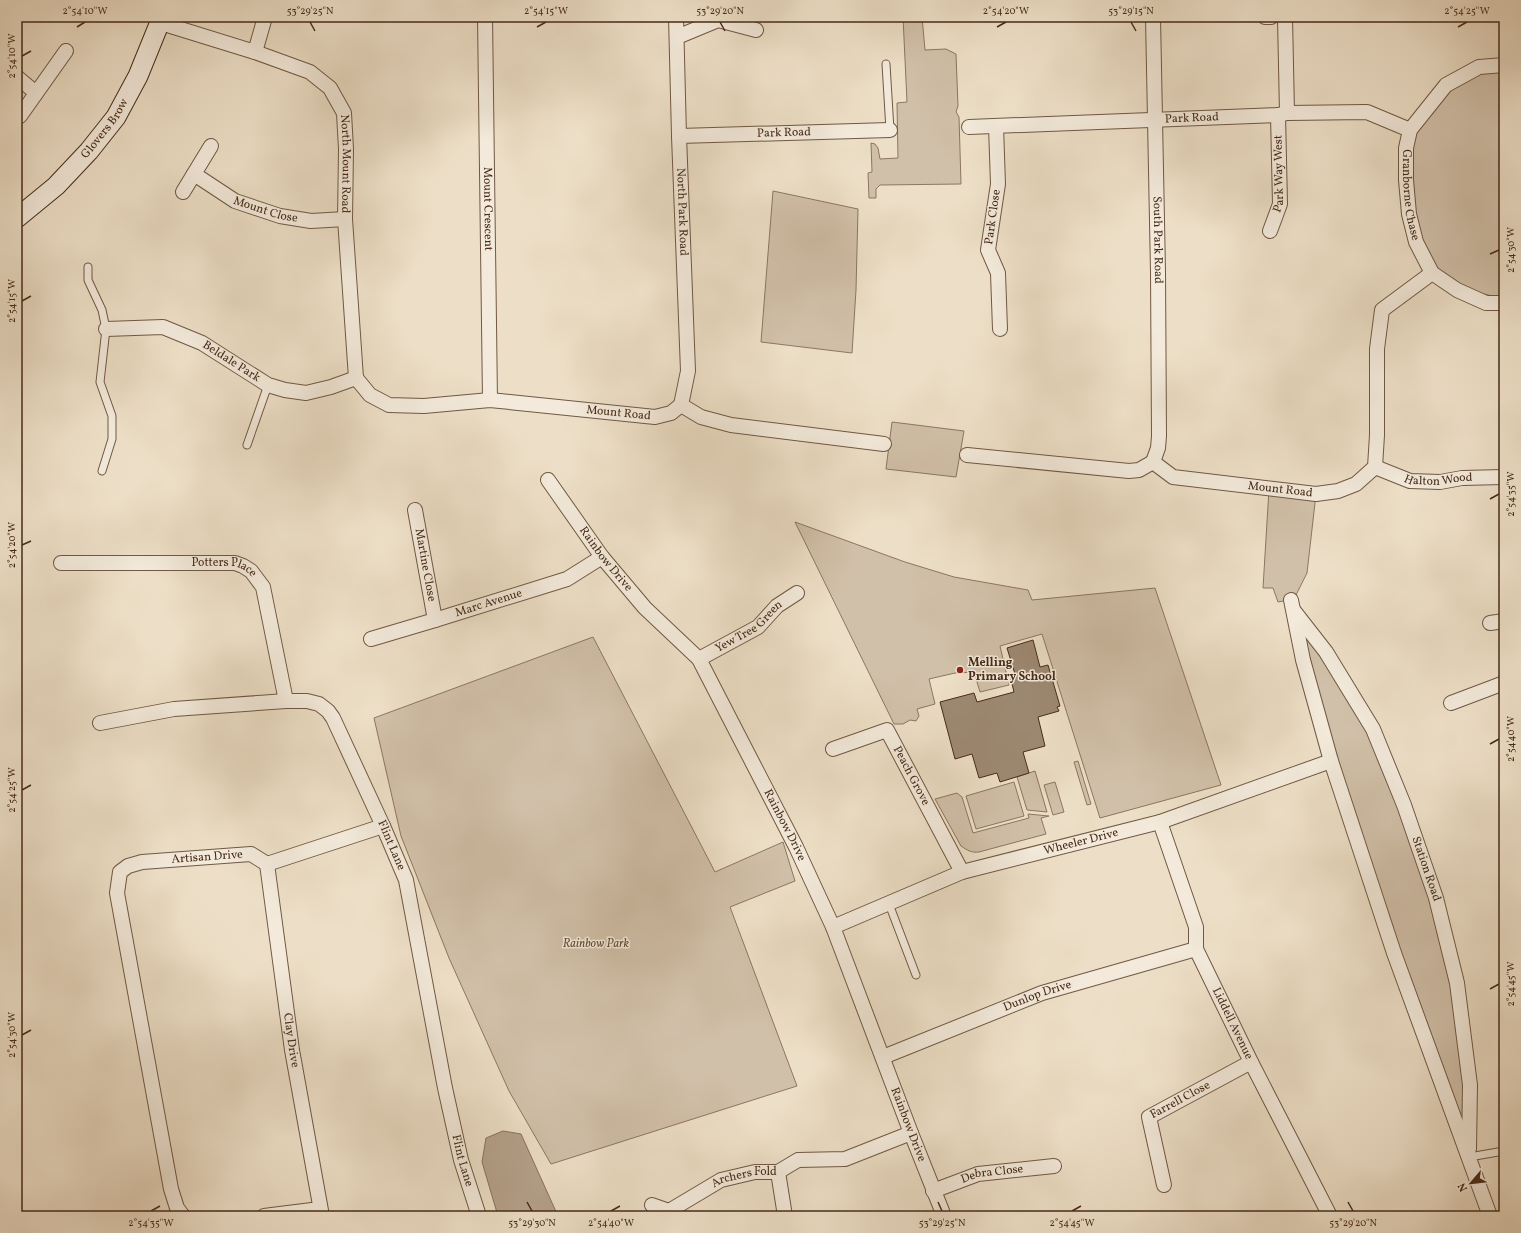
<svg xmlns="http://www.w3.org/2000/svg" width="1521" height="1233" viewBox="0 0 1521 1233" font-family="Vollkorn,serif">
	<style>
		.green { fill: #d1c0a9; stroke: #8c7660 }
		.water { fill: #b5a28c; stroke: #89725e }
		.building { fill: #9d8973; stroke: #472b18 }
		.lines { fill: none; stroke-linecap: round; stroke-linejoin: round }
		.lane-casing { stroke: #705844; stroke-width: 9 }
		.street-casing { stroke: #705844; stroke-width: 16 }
		.secondary-casing { stroke: #472b18; stroke-width: 21 }
		.lane { stroke: #f3eadb; stroke-width: 7 }
		.street { stroke: #f3eadb; stroke-width: 14 }
		.secondary { stroke: #f3eadb; stroke-width: 19 }
		.ticks { fill: none; stroke: #472b18; stroke-width: 1.5 }
		.poi-dot { fill: #8f2418; stroke: #f3eadb; stroke-width: 1.5 }
		.labels { text-anchor: middle; dominant-baseline: central; stroke-width: 3; stroke-linejoin: round; paint-order: stroke }
		.street-label { font-size: 12px; fill: #472b18; stroke: #f3eadb }
		.poi-label { font-size: 12px; font-weight: bold; fill: #472b18; stroke: #f3eadb; text-anchor: start }
		.park-label { font-size: 12px; font-style: italic; fill: #634935; stroke: #f3eadb }
		.neatline { fill: none; stroke: #472b18; stroke-width: 1.5 }
		.ticks-label { font-size: 10px; text-anchor: middle; fill: #472b18 }
	</style>
	<rect width="100%" height="100%" fill="#eddfc7"/>
	<filter id="stains"><feTurbulence type="fractalNoise" baseFrequency=".005" numOctaves="4"/><feColorMatrix values="0 0 0 0 .2 0 0 0 0 .09 0 0 0 0 .02 0 0 0 .5 -.17"/></filter>
	<radialGradient id="worn" r=".72"><stop offset=".6" stop-color="#630" stop-opacity="0"/><stop offset="1" stop-color="#630" stop-opacity=".3"/></radialGradient>
	<!-- green -->
	<path class="green" d="M 903,17 L 922,17 L 925,50 L 946,49 L 956,54 L 958,106 L 956,112 L 959,117 L 961,184 L 880,185 L 876,189 L 876,198 L 869,198 L 868,173 L 872,172 L 871,143 L 875,144 L 878,148 L 880,159 L 898,158 L 897,103 L 907,102 Z
		M 1504,69 L 1504,299 L 1449,285 L 1414,236 L 1408,141 L 1458,79 Z
		M 773,191 L 858,209 L 856,290 L 852,353 L 761,342 Z
		M 892,422 L 964,431 L 956,477 L 886,469 Z
		M 1269,489 L 1316,494 L 1307,573 L 1294,599 L 1278,602 L 1273,588 L 1263,588 Z
		M 795,522 L 905,562 L 954,577 L 1028,590 L 1032,600 L 1155,588 L 1221,785 L 1100,818 L 1042,634 L 1000,646 L 1009,685 L 980,692 L 974,672 L 955,673 L 929,679 L 935,704 L 917,709 L 919,716 L 916,721 L 910,720 L 903,724 L 894,724 Z
		M 1293,609 L 1350,691 L 1412,828 L 1457,983 L 1470,1085 L 1464,1145 L 1303,660 Z
		M 593,637 L 715,872 L 783,842 L 795,881 L 730,907 L 797,1086 L 551,1164 L 509,1091 L 449,958 L 401,836 L 374,718 Z
		M 1078,761 L 1091,804 L 1087,805 L 1074,762 Z
		M 1035,771 L 1047,812 L 1027,810 L 1017,777 Z
		M 1014,782 L 1024,816 L 976,829 L 966,796 Z
		M 1055,782 L 1064,812 L 1053,815 L 1044,785 Z
		M 957,793 L 962,797 L 973,833 L 1029,818 L 1028,814 L 1049,816 L 1041,818 L 1046,834 L 979,852 C 971,853 967,850 961,846 L 935,799 Z"/>
	<!-- water -->
	<path class="water" d="M 503,1131 L 521,1134 L 558,1216 L 498,1216 L 482,1162 L 486,1138 Z"/>
	<!-- building -->
	<path class="building" d="M 1033,640 L 1040,667 L 1048,665 L 1060,706 L 1057,707 L 1059,711 L 1038,717 L 1045,746 L 1023,752 L 1029,773 L 1000,782 L 997,773 L 979,778 L 972,754 L 955,759 L 940,702 L 974,693 L 977,702 L 1014,692 L 1010,676 L 1015,674 L 1007,648 Z"/>
	<g class="lines">
		<!-- lane casing -->
		<g class="lane-casing">
			<path id="lane" d="M 886,64 L 890,130
				M 88,267 L 88,280 L 102,310 L 106,329 L 100,382 L 112,416 L 112,439 L 102,471
				M 247,445 L 268,385
				M 889,904 L 916,975
				M 1469,1157 L 1504,1151"/>
		</g>
		<!-- street casing -->
		<g class="street-casing">
			<g id="street">
				<path id="s1" d="M 485,17 L 490,400"/>
				<path id="s2" d="M 676,17 L 679,136 L 688,371 L 681,405"/>
				<path id="s3" d="M 1153,17 L 1158,272 L 1159,436 L 1158,448 L 1153,462"/>
				<path d="M 1265,17 L 1271,17"/>
				<path d="M 1285,17 L 1287,113"/>
				<path id="s4" d="M 161,23 L 255,52 L 310,72 L 330,88 L 344,113 L 346,149 L 345,219 L 356,378"/>
				<path d="M 677,37 L 718,20 L 756,30"/>
				<path d="M 255,52 L 265,17"/>
				<path id="s5" d="M 1504,65 L 1479,67 L 1446,85 L 1410,130 L 1406,148 L 1406,180 L 1409,214 L 1416,242 L 1432,273 L 1457,290 L 1486,303 L 1504,303"/>
				<path d="M 17,77 L 36,93"/>
				<path d="M 20,116 L 66,51"/>
				<path d="M 996,126 L 998,184 L 988,250 L 998,273 L 1000,329"/>
				<path id="s6" d="M 969,127 L 1278,115 L 1287,113 L 1367,112 L 1410,130"/>
				<path id="s7" d="M 679,136 L 890,130"/>
				<path id="s8" d="M 194,174 L 235,201 L 280,216 L 311,221 L 345,219"/>
				<path d="M 183,192 L 211,146"/>
				<path id="s9" d="M 1270,231 L 1280,204 L 1278,115"/>
				<path id="s10" d="M 106,329 L 163,327 L 202,343 L 268,385 L 285,390 L 306,393 L 331,387 L 356,378"/>
				<path id="s11" d="M 356,378 L 370,395 L 389,405 L 424,406 L 490,400 L 655,417 L 671,413 L 681,405 L 701,417 L 731,425 L 884,444"/>
				<path d="M 967,455 L 1129,471 L 1139,470 L 1153,462"/>
				<path id="s12" d="M 1153,462 L 1173,477 L 1316,494 L 1338,491 L 1356,484 L 1375,467 L 1377,435 L 1377,349 L 1382,310 L 1432,273"/>
				<path id="s13" d="M 1375,467 L 1410,481 L 1440,482 L 1462,478 L 1504,477"/>
				<path id="s14" d="M 548,480 L 602,557 L 645,608 L 699,659 L 796,847 L 833,927 L 911,1133 L 944,1216"/>
				<path id="s15" d="M 415,510 L 435,620"/>
				<path id="s16" d="M 61,563 L 235,563 L 243,566 L 251,571 L 263,587 L 286,701"/>
				<path d="M 1291,600 L 1303,660 L 1331,761 L 1394,953 L 1490,1216"/>
				<path id="s17" d="M 1294,611 L 1326,652 L 1373,729 L 1404,805 L 1436,898 L 1457,983 L 1470,1085 L 1469,1149"/>
				<path d="M 1490,623 L 1504,621"/>
				<path id="s18" d="M 371,639 L 435,620 L 567,579 L 602,557"/>
				<path id="s19" d="M 699,659 L 758,627 L 777,606 L 797,593"/>
				<path d="M 1451,703 L 1504,683"/>
				<path id="s20" d="M 100,723 L 174,709 L 286,701 L 307,701 L 319,704 L 328,711 L 333,718 L 383,826 L 406,880 L 445,1088 L 461,1160 L 479,1216"/>
				<path id="s21" d="M 833,749 L 887,730 L 962,872"/>
				<path id="s22" d="M 1160,822 L 1196,927 L 1196,949 L 1251,1062 L 1330,1216"/>
				<path id="s23" d="M 267,864 L 292,1050 L 322,1216"/>
				<path d="M 267,864 L 383,826"/>
				<path id="s24" d="M 833,927 L 962,872 L 1160,822 L 1331,761"/>
				<path id="s25" d="M 883,1057 L 1042,993 L 1196,949"/>
				<path d="M 778,1172 L 785,1216"/>
				<path id="s26" d="M 1164,1185 L 1149,1117 L 1251,1062"/>
				<path id="s27" d="M 933,1191 L 978,1174 L 1054,1166"/>
				<path id="s28" d="M 652,1205 L 669,1211 L 721,1180 L 755,1172 L 778,1172 L 798,1160 L 845,1159 L 911,1133"/>
				<path id="s29" d="M 183,1216 L 177,1208 L 171,1189 L 117,893 L 120,872 L 128,866 L 142,862 L 251,854 L 267,864"/>
				<path d="M 264,1216 L 320,1209"/>
			</g>
		</g>
		<!-- secondary casing -->
		<g class="secondary-casing">
			<g id="secondary">
				<path id="s30" d="M 17,218 L 56,186 L 89,151 L 116,117 L 138,76 L 162,17"/>
			</g>
		</g>
		<!-- lane -->
		<use href="#lane" class="lane"/>
		<!-- street -->
		<use href="#street" class="street"/>
		<!-- secondary -->
		<use href="#secondary" class="secondary"/>
	</g>
	<!-- ticks -->
	<path class="ticks" d="M 310,22 L 315,31M 720,22 L 725,31M 1131,22 L 1136,31M 77,27 L 85,22M 537,27 L 546,22M 997,27 L 1006,22M 1458,27 L 1467,22M 22,56 L 31,51M 1490,254 L 1499,250M 22,301 L 31,296M 1490,499 L 1499,494M 22,545 L 31,541M 1490,744 L 1499,739M 22,790 L 31,785M 1490,989 L 1499,984M 22,1035 L 31,1030M 527,1202 L 532,1211M 938,1202 L 942,1211M 1348,1202 L 1353,1211M 151,1211 L 160,1206M 611,1211 L 620,1206M 1072,1211 L 1081,1206"/>
	<!-- markers -->
	<circle class="poi-dot" cx="960" cy="670" r="4"/>
	<g class="labels">
		<!-- street labels -->
		<g class="street-label">
			<text stroke="none"><textPath href="#s6" startOffset="223">Park Road</textPath></text>
			<text stroke="none"><textPath href="#s30" startOffset="126">Glovers Brow</textPath></text>
			<text stroke="none"><textPath href="#s7" startOffset="105">Park Road</textPath></text>
			<text stroke="none"><textPath href="#s4" startOffset="262">North Mount Road</textPath></text>
			<text stroke="none"><textPath href="#s9" startOffset="59">Park Way West</textPath></text>
			<text stroke="none"><textPath href="#s5" startOffset="186">Granborne Chase</textPath></text>
			<text stroke="none"><textPath href="#s8" startOffset="81">Mount Close</textPath></text>
			<text stroke="none"><textPath href="#s1" startOffset="192">Mount Crescent</textPath></text>
			<text stroke="none"><textPath href="#s2" startOffset="195">North Park Road</textPath></text>
			<text transform="translate(993 217) rotate(-82)">Park Close</text>
			<text stroke="none"><textPath href="#s3" startOffset="223">South Park Road</textPath></text>
			<text stroke="none"><textPath href="#s10" startOffset="134">Beldale Park</textPath></text>
			<text stroke="none"><textPath href="#s11" startOffset="274">Mount Road</textPath></text>
			<text stroke="none"><textPath href="#s13" startOffset="66">Halton Wood</textPath></text>
			<text stroke="none"><textPath href="#s12" startOffset="133">Mount Road</textPath></text>
			<text stroke="none"><textPath href="#s14" startOffset="98">Rainbow Drive</textPath></text>
			<text stroke="none"><textPath href="#s15" startOffset="56">Martine Close</textPath></text>
			<text stroke="none"><textPath href="#s16" startOffset="164">Potters Place</textPath></text>
			<text stroke="none"><textPath href="#s18" startOffset="123">Marc Avenue</textPath></text>
			<text stroke="none"><textPath href="#s19" startOffset="60">Yew Tree Green</textPath></text>
			<text stroke="none"><textPath href="#s21" startOffset="109">Peach Grove</textPath></text>
			<text stroke="none"><textPath href="#s14" startOffset="422">Rainbow Drive</textPath></text>
			<text stroke="none"><textPath href="#s24" startOffset="263">Wheeler Drive</textPath></text>
			<text stroke="none"><textPath href="#s20" startOffset="381">Flint Lane</textPath></text>
			<text stroke="none"><textPath href="#s29" startOffset="442">Artisan Drive</textPath></text>
			<text stroke="none"><textPath href="#s17" startOffset="292">Station Road</textPath></text>
			<text stroke="none"><textPath href="#s25" startOffset="166">Dunlop Drive</textPath></text>
			<text stroke="none"><textPath href="#s22" startOffset="216">Liddell Avenue</textPath></text>
			<text stroke="none"><textPath href="#s23" startOffset="178">Clay Drive</textPath></text>
			<text stroke="none"><textPath href="#s26" startOffset="105">Farrell Close</textPath></text>
			<text stroke="none"><textPath href="#s14" startOffset="746">Rainbow Drive</textPath></text>
			<text stroke="none"><textPath href="#s20" startOffset="705">Flint Lane</textPath></text>
			<text stroke="none"><textPath href="#s27" startOffset="62">Debra Close</textPath></text>
			<text stroke="none"><textPath href="#s28" startOffset="102">Archers Fold</textPath></text>
		</g>
		<!-- poi labels -->
		<g class="poi-label">
			<text x="968" y="663">Melling<tspan x="968" dy="14">Primary School</tspan></text>
		</g>
		<!-- park labels -->
		<g class="park-label">
			<text x="596" y="944">Rainbow Park</text>
		</g>
	</g>
	<!-- margin -->
	<rect width="1521" height="1233" fill="none" stroke="#eddfc7" stroke-width="44"/>
	<!-- north arrow -->
	<g transform="translate(1471 1183) rotate(242)" stroke="#f3eadb" stroke-width="3" paint-order="stroke">
	<path d="M0-3L7 15L0 10L-7 15Z" fill="#472b18"/>
	<text y="-6" font-size="11" font-weight="bold" text-anchor="middle" fill="#472b18">N</text>
	</g>
	<rect x="22" y="22" width="1477" height="1189" class="neatline"/>
	<g class="ticks-label">
		<text x="85" y="14">2°54'10"W</text>
		<text x="310" y="14">53°29'25"N</text>
		<text x="546" y="14">2°54'15"W</text>
		<text x="720" y="14">53°29'20"N</text>
		<text x="1006" y="14">2°54'20"W</text>
		<text x="1131" y="14">53°29'15"N</text>
		<text x="1467" y="14">2°54'25"W</text>
		<text transform="translate(11 56) rotate(-90)" y="4">2°54'10"W</text>
		<text transform="translate(1510 250) rotate(-90)" y="4">2°54'30"W</text>
		<text transform="translate(11 301) rotate(-90)" y="4">2°54'15"W</text>
		<text transform="translate(1510 494) rotate(-90)" y="4">2°54'35"W</text>
		<text transform="translate(11 545) rotate(-90)" y="4">2°54'20"W</text>
		<text transform="translate(1510 739) rotate(-90)" y="4">2°54'40"W</text>
		<text transform="translate(11 790) rotate(-90)" y="4">2°54'25"W</text>
		<text transform="translate(1510 984) rotate(-90)" y="4">2°54'45"W</text>
		<text transform="translate(11 1035) rotate(-90)" y="4">2°54'30"W</text>
		<text x="151" y="1226">2°54'35"W</text>
		<text x="532" y="1226">53°29'30"N</text>
		<text x="611" y="1226">2°54'40"W</text>
		<text x="942" y="1226">53°29'25"N</text>
		<text x="1072" y="1226">2°54'45"W</text>
		<text x="1353" y="1226">53°29'20"N</text>
	</g>
	<rect width="100%" height="100%" filter="url(#stains)"/>
	<rect width="100%" height="100%" fill="url(#worn)"/>
</svg>
